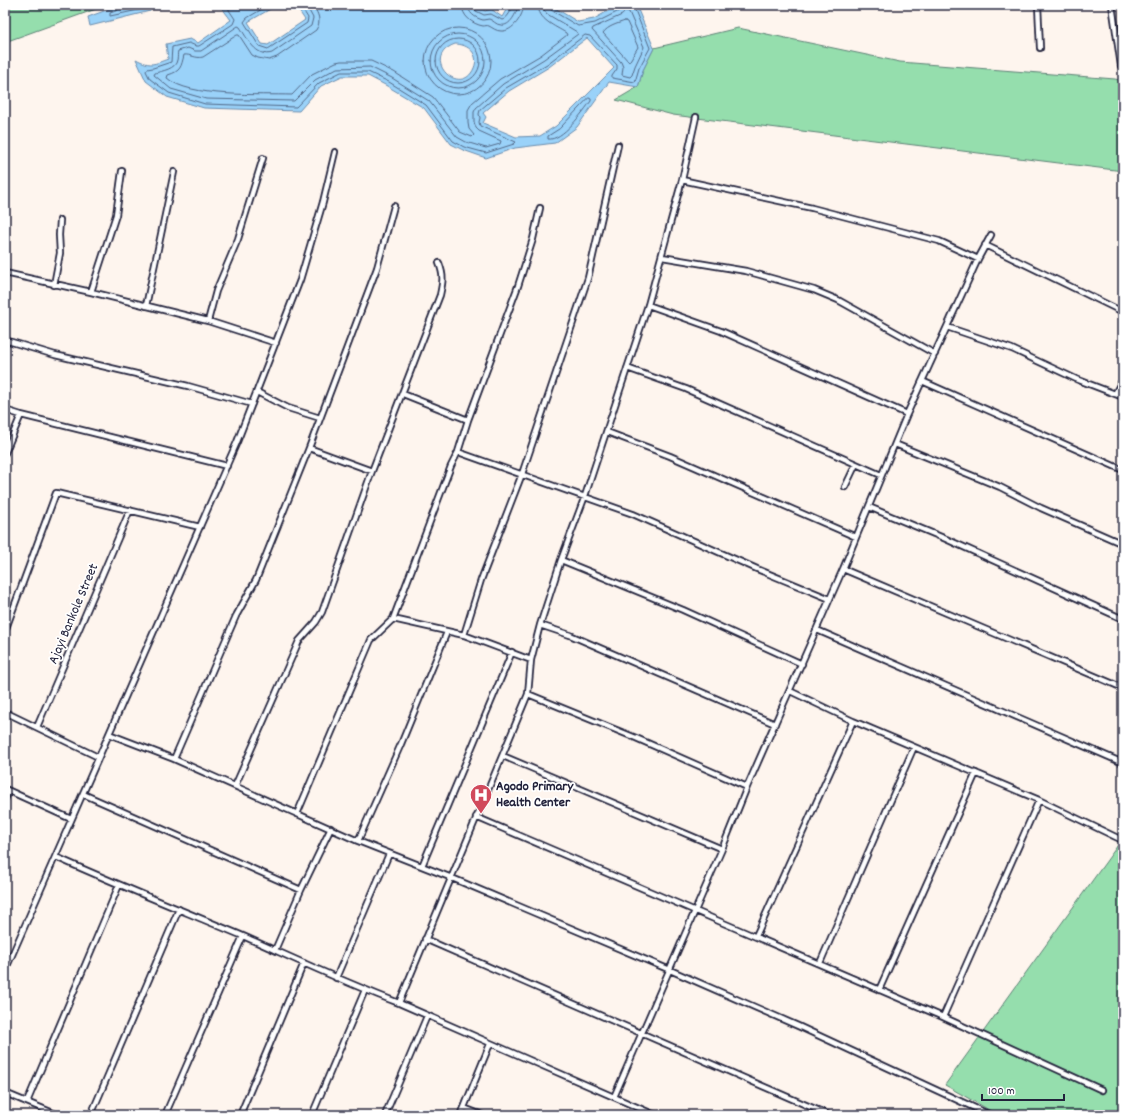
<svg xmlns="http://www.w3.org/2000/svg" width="1128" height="1120" viewBox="0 0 1128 1120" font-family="Dekko,sans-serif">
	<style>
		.green { fill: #95dead; stroke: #5c8074 }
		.water { fill: #9ad2f9; stroke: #6a8cad; fill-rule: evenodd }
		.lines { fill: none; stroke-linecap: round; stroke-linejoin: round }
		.shore { stroke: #526887; stroke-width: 1 }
		.street-casing { stroke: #22223b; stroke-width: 8 }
		.street { stroke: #fff; stroke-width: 4.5 }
		.labels { text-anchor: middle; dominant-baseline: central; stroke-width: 3.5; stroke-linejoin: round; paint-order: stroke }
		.street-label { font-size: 14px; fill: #22223b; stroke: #fff }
		.poi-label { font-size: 14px; font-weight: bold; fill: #22223b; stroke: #fff; text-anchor: start }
	</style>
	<rect width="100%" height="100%" fill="#fef5ee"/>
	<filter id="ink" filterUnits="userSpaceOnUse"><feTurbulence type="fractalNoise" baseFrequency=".025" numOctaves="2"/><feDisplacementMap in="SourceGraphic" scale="8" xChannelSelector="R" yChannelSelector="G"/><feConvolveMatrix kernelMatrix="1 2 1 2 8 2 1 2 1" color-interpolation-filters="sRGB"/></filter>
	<g filter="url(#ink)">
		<!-- green -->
		<path class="green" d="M 5,5 L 71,5 C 75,7 100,5 107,5 L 5,42 Z
			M 738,28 L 900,62 L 1115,79 L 1123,81 L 1123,171 L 673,115 L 616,100 L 638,87 L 643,70 L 654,48 Z
			M 1123,838 L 1123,1115 L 998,1115 L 945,1085 Z"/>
		<!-- water -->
		<path class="water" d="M 120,5 L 157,5 L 150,11 L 90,26 L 88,17 Z
			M 229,5 L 277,5 L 248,22 L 262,44 L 268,45 L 305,20 L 295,5 L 476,5 L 485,11 L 491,9 L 502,17 L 509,5 L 550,5 L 578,22 L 594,19 L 608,11 L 618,7 L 618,5 L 636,5 L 654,48 L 643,70 L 638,87 L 609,82 L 577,127 L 555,143 L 515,148 L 486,158 L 463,150 L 451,144 L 424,108 L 387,86 L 368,76 L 342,76 L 321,86 L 299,111 L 204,108 L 167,97 L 146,81 L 136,59 C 151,67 154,64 168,59 L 166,44 L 190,39 L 198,43 L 231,20 L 222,8 ZM 587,38 L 614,68 L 556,126 L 540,136 L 516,137 L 483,123 L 486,117 L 483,113 L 509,91 L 549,67 ZM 455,44 C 468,44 480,54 474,68 C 461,99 418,58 455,44 Z"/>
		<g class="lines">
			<!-- shore -->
			<path class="shore" d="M 119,5 L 118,10 L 110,13 L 110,16 L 148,8 L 152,5
				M 229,5 L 229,10 L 235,19 L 233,24 L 199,46 L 196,46 L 189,43 L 172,47 L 171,62 L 153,68 L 147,69 L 146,71 L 150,79 L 169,93 L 205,104 L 296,107 L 319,83 L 341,72 L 368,72 L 389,82 L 426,105 L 453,141 L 464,147 L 486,153 L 514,144 L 516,142 L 480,126 L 479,122 L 480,118 L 479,114 L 480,110 L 506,88 L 547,64 L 585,35 L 590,36 L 617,65 L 617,69 L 612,76 L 612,78 L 635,82 L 639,68 L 650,48 L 633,5
				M 269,5 L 247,18 L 244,22 L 259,46 L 268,49 L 307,23 L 308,18 L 300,5
				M 306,5 L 313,18 L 311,26 L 272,53 C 256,58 247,38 240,27 L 238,26 L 201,51 L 195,51 L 188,48 L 178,51 C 177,54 178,57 177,60 C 176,69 162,71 155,73 L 154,75 L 171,89 L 206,99 L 294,101 L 315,80 L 337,68 L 370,67 L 392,78 L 429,101 L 457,137 L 466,142 L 486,148 L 500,144 L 501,141 L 479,131 L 476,128 L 474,122 L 474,112 L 476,108 L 503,84 L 544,59 L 578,34 L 577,32 L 547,14 L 544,10 L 544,5
				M 313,5 C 318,14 322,20 316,30 L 277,57 L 269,60 L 258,58 L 252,55 L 239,35 L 237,35 L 203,57 C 196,59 190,54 184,55 C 181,67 181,71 168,75 L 167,78 C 189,98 261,94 292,95 L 312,74 L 336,62 L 341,61 L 371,61 L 394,72 L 433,97 L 460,132 L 472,137 L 474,135 L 469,129 L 468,123 L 468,110 L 472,103 L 500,79 L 541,55 L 567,35 L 566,33 C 555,26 538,20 538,5
				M 462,5 C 462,16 472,24 483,26 C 485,26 487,25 489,26 C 493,28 496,31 501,31 C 513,32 523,16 524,5
				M 468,5 C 468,13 475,18 483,20 C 485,20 487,19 489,19 C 493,20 496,25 501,25 C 510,27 517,13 518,5
				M 473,5 L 474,8 L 476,11 L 484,15 L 491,14 L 502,20 C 507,19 512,10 513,5
				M 549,5 L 551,10 L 578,26 L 595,23 L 619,11 L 622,9 L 622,5
				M 626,11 L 629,12 L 644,47 L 635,66 L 632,75 L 630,77 L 622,75 L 623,67 L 621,62 L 592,30 L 593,28 L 622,15 Z
				M 625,21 L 627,22 L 638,47 L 629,62 L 603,33 C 608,26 617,24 625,21 Z
				M425 61a33 33 0 1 1 66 0a33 33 0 1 1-66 0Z
				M431 61a27 27 0 1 1 54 0a27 27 0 1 1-54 0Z
				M436 61a22 22 0 1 1 44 0a22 22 0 1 1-44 0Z
				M 589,98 L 591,99 L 591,101 C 583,112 562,141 548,139 L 548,136 L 559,129 Z"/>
			<!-- street casing -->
			<g class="street-casing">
				<path id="street" d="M 1038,5 L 1040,48
					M 1112,5 L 1121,66
					M 682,180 L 812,208 L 939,241 L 978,259
					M 985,245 L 1123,312
					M 662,257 L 746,271 L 814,290 L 838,300 L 935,354
					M 5,273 L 91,292 L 208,321 L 276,343
					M 54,285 L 60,253 L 59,235 L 60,220
					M 91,292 L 116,215 L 122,171
					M 648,305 L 721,331 L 907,414
					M 146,306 L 174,172
					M 208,321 L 216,291 L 238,239 L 263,158
					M 947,327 L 1012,349 L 1076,379 L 1123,397
					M 5,340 L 55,355 L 188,386 L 252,404
					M 627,368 L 686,389 L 881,475
					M 922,381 L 1123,470
					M 257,392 L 288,408 L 320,418
					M 403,394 L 468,420
					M 1115,394 L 1123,379
					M 5,410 L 21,415 L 227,466
					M 607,432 L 670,456 L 856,537
					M 895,444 L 1000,487 L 1041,508 L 1123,544
					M 309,448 L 372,471
					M 458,452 L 633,514 L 757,569 L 830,599
					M 5,453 L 21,415
					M 845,487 L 856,464
					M 869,507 L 946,539 L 1123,619
					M 561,560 L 683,610 L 802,664
					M 843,569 L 1123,688
					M 393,619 L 464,635 L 531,660
					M 540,625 L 570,635 L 775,724
					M 817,630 L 1123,763
					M 5,631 L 56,493 L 200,527
					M 464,635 L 481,580 L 522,474 L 588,278 L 618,145
					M 790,691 L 853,721 L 1039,800 L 1122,840
					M 528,694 L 636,738 L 747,787
					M 5,712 L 98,757
					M 37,727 L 130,510
					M 109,734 L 174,759 L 358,841 L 452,878 L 670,970 L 798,1026 L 990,1115
					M 503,756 L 722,849
					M 174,759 L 236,616 L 256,580 L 309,448 L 377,268 L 394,206
					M 235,786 L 299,641 L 316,622 L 322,612 L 372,471 L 440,295 C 443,281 444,276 439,263
					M 5,789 L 71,819
					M 83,794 L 301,890
					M 5,799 L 9,791
					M 297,814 L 371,640 L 393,619 L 451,466 L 458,452 L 468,420 L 518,286 L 533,239 L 540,208
					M 476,817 L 943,1017 L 1102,1090
					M 358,841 L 401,744 L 447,632
					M 56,857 C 118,885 181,910 243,936 C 295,959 346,983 399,1003 L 655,1115
					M 422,866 L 512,652
					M 756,936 L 853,721
					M 425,939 L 829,1115
					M 275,950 L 301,890 L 331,828
					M 820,963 L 914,747
					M 5,971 L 237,442 L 300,280 L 323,202 L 335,152
					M 336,978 L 389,854
					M 879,990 L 976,773
					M 399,1003 L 528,694 L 531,660 L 540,625 L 561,560 L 585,496 L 648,305 L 682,180 L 696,117
					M 943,1017 L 1039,800
					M 5,1093 L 58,1115
					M 614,1097 L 722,849 L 747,787 L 843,569 L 907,414 L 978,259 L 991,235
					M 27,1102 L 119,885
					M 464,1108 L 482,1115
					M 91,1115 L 179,909
					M 165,1115 L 243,936
					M 240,1115 L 304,963
					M 312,1115 L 365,990
					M 385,1115 L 427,1016
					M 461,1115 L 490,1044"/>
			</g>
			<!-- street -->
			<use href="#street" class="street"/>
		</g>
	</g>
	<!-- icons -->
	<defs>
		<g id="hospital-pin" transform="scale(1.15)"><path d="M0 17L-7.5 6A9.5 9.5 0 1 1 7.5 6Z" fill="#d1495b" stroke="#fff"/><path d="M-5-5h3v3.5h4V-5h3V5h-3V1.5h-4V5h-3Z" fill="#fff"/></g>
	</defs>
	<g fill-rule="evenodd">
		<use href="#hospital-pin" x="481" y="795"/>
	</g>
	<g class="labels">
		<!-- street labels -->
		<g class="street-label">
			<text transform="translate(74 614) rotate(-67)">Ajayi Bankole Street</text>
		</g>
		<!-- poi labels -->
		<g class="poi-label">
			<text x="496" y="787">Agodo Primary<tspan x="496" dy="16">Health Center</tspan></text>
		</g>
	</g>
	<!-- margin -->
	<rect width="1128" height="1120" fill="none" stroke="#fff" stroke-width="20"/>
	<rect x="10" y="10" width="1108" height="1100" fill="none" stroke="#22223b" stroke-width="1.5" filter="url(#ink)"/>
	<!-- scale -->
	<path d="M982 1094v6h82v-6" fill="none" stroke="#22223b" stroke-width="2"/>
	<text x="988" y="1094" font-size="12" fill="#22223b" stroke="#ffffff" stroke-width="3" paint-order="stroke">100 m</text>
</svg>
